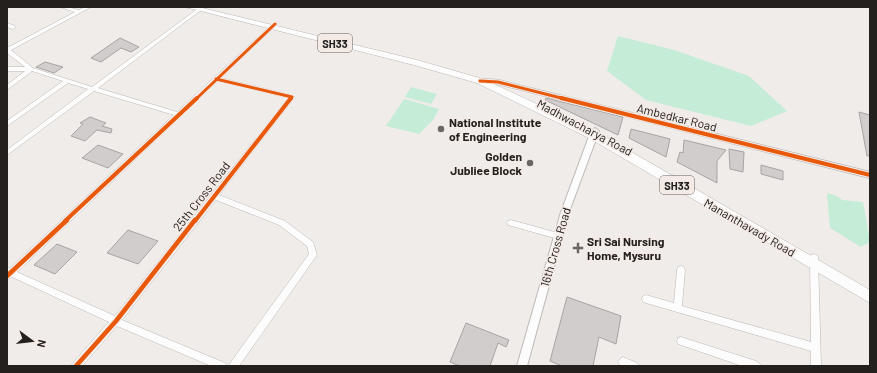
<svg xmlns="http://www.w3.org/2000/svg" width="877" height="373" viewBox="0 0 877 373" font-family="Barlow,sans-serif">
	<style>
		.green { fill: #c4ecd6 }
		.building { fill: #d0cdcc; stroke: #a7a4a4 }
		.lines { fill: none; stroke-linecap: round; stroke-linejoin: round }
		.minor-casing { stroke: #bcb8b7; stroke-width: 1 }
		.tertiary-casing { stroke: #bcb8b7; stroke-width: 2 }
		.primary-casing { stroke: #bcb8b7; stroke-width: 1 }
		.minor { fill: #fdfcfc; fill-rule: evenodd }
		.tertiary { fill: #fdfcfc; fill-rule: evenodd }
		.primary { fill: #fdfcfc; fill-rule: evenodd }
		.cycleway-far2-casing { stroke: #f4ebe6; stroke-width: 5 }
		.cycleway-far1-casing { stroke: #f4ebe6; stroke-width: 6 }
		.cycleway-casing { stroke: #f4ebe6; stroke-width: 7 }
		.cycleway-far2 { stroke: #e8590c; stroke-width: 3 }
		.cycleway-far1 { stroke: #e8590c; stroke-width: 4 }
		.cycleway { stroke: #e8590c; stroke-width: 4.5 }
		.poi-dot { fill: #6b6765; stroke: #f4ebe6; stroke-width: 1.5 }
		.labels { text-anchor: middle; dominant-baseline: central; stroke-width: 3.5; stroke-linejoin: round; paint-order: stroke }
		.shield { fill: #f4ebe6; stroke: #625d5a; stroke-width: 1 }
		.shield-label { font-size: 11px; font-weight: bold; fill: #23201e }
		.street-label { font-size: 12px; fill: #23201e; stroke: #f4ebe6 }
		.poi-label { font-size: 12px; font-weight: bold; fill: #23201e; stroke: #f4ebe6; text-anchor: start }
	</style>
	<rect width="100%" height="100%" fill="#f0ecea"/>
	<!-- green -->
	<path class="green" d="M 618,36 L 674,50 L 749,76 L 787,111 L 751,126 L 646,100 L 607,71 Z
		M 411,87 L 437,94 L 431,104 L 405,97 Z
		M 404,99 L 439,109 L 433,120 L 419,134 L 386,126 Z
		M 827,193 L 837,196 L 842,200 L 863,202 L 870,242 L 861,247 L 830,228 Z"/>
	<!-- building -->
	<path class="building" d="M 120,38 L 139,47 L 131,52 L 121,48 L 101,62 L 91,58 Z
		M 45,62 L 63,67 L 54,73 L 36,67 Z
		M 546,98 L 623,117 L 618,135 L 545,100 Z
		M 859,112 L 870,115 L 870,156 L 867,156 Z
		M 90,117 L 106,123 L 102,126 L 112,129 L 111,133 L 97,130 L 85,141 L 71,136 L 83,124 L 80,123 Z
		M 631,129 L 670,139 L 666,157 L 629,138 Z
		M 684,140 L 726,150 L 717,161 L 717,183 L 677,162 L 680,152 L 683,153 Z
		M 98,145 L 123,154 L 108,168 L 82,158 Z
		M 729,149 L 744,152 L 743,172 L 730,169 Z
		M 761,165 L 783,171 L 783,180 L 761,174 Z
		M 128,230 L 158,241 L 138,264 L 107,253 Z
		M 57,244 L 77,252 L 55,274 L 34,265 Z
		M 567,297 L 621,316 L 616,344 L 599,337 L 593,366 L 562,366 L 550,361 Z
		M 466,323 L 509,340 L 506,347 L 498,343 L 490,366 L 460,366 L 450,362 Z"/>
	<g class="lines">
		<!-- minor casing -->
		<g class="minor-casing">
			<path id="minor" d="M 60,7 L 67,7 L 79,10 L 85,7 L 91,7 L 11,50 L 33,68 L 92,87 L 200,7 L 205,7 L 98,88 L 177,112 L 273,23 L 278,24 L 221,78 L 292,95 L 295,97 L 219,195 L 285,221 L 313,242 L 317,255 L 239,366 L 228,366 L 309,254 L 307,246 L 279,225 L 216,200 L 122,320 L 225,363 L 227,366 L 211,366 L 117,326 L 82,366 L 71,366 L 73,363 L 109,322 L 12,277 L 7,280 L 7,267 L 10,268 L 174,115 L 94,91 L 7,155 L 7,150 L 88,89 L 68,83 L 7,126 L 7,121 L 63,81 L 32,71 L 7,90 L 7,85 L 25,71 L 7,71 L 7,67 L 25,67 L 7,53 L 7,48 L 75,12 ZM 218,81 L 288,98 L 115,316 L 17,272 L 180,117 L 182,116 L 183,114 Z
				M 7,23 L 15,26 L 16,27 L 13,29 L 7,27 Z
				M 511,220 L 558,233 L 561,234 L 562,236 L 561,238 L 558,239 L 508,225 L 507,223 L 508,221 Z
				M 814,254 L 817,255 L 818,257 L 821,366 L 811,366 L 811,351 L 646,303 L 643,302 L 642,299 L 643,296 L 646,295 L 674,303 L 677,270 L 678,267 L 681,266 L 684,267 L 685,270 L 682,306 L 811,342 L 810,257 L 811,255 Z
				M 681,337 L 756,361 L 759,363 L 761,366 L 742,366 L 681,345 L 678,344 L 677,341 L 678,338 Z
				M 623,357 L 637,363 L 639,366 L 620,365 L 618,362 L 620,359 Z"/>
		</g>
		<!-- tertiary casing -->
		<g class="tertiary-casing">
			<path id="tertiary" d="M 480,79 L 498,80 L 870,172 L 870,178 L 498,84 L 478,82 L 478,80 Z
				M 595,128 L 599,131 L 569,212 L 527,366 L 517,366 L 561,212 L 591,131 Z"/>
		</g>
		<!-- primary casing -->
		<g class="primary-casing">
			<path id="primary" d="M 185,7 L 198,7 L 417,60 L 483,79 L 597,132 L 870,290 L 870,303 L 589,138 L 477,83 L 414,65 Z"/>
		</g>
		<!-- minor -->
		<use href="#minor" class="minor"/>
		<!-- tertiary -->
		<use href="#tertiary" class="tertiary"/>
		<!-- primary -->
		<use href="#primary" class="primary"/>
		<!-- cycleway-far2 casing -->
		<g class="cycleway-far2-casing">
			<path id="cycleway-far2" d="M 216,79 L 292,97 L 291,99
				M 480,81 L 498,82 L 565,99
				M 196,99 L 275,24"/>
		</g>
		<!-- cycleway-far1 casing -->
		<g class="cycleway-far1-casing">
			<path id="cycleway-far1" d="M 561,98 L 870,175
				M 65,221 L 197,98
				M 195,221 L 291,98"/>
		</g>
		<!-- cycleway casing -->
		<g class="cycleway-casing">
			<path id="cycleway" d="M 7,276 L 67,220
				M 76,366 L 116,321 L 195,220"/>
		</g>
		<!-- cycleway-far2 -->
		<use href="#cycleway-far2" class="cycleway-far2"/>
		<!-- cycleway-far1 -->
		<use href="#cycleway-far1" class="cycleway-far1"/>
		<!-- cycleway -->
		<use href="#cycleway" class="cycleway"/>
	</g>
	<!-- markers -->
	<g class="poi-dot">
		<circle cx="441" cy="129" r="4"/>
		<circle cx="530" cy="163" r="4"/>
		<path d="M576 242h4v4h4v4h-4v4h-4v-4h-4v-4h4z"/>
	</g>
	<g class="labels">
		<!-- shield labels -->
		<g class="shield">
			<rect x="318" y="34" width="34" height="18" rx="3"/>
			<rect x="660" y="176" width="34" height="18" rx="3"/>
		</g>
		<g class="shield-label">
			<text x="335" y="43">SH33</text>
			<text x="677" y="185">SH33</text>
		</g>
		<!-- street labels -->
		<g class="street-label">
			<text transform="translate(677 117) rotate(14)">Ambedkar Road</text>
			<text transform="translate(585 127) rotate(28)">Madhwacharya Road</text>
			<text transform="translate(201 196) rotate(-52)">25th Cross Road</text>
			<text transform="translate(750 227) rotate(30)">Mananthavady Road</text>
			<text transform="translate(555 247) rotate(-74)">16th Cross Road</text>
		</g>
		<!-- poi labels -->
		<g class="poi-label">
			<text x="449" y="122">National Institute<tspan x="449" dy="14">of Engineering</tspan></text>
			<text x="522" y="156" text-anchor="end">Golden<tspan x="522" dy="14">Jubliee Block</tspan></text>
			<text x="587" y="241">Sri Sai Nursing<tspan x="587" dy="14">Home, Mysuru</tspan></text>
		</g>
	</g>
	<!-- border -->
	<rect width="877" height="373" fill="none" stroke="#23201e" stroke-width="16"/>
	<!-- north arrow -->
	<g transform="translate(32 341) rotate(105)" stroke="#f4ebe6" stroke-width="3" paint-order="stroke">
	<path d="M0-3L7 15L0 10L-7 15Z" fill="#23201e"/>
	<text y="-6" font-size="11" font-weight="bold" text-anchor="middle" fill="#23201e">N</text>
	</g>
</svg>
